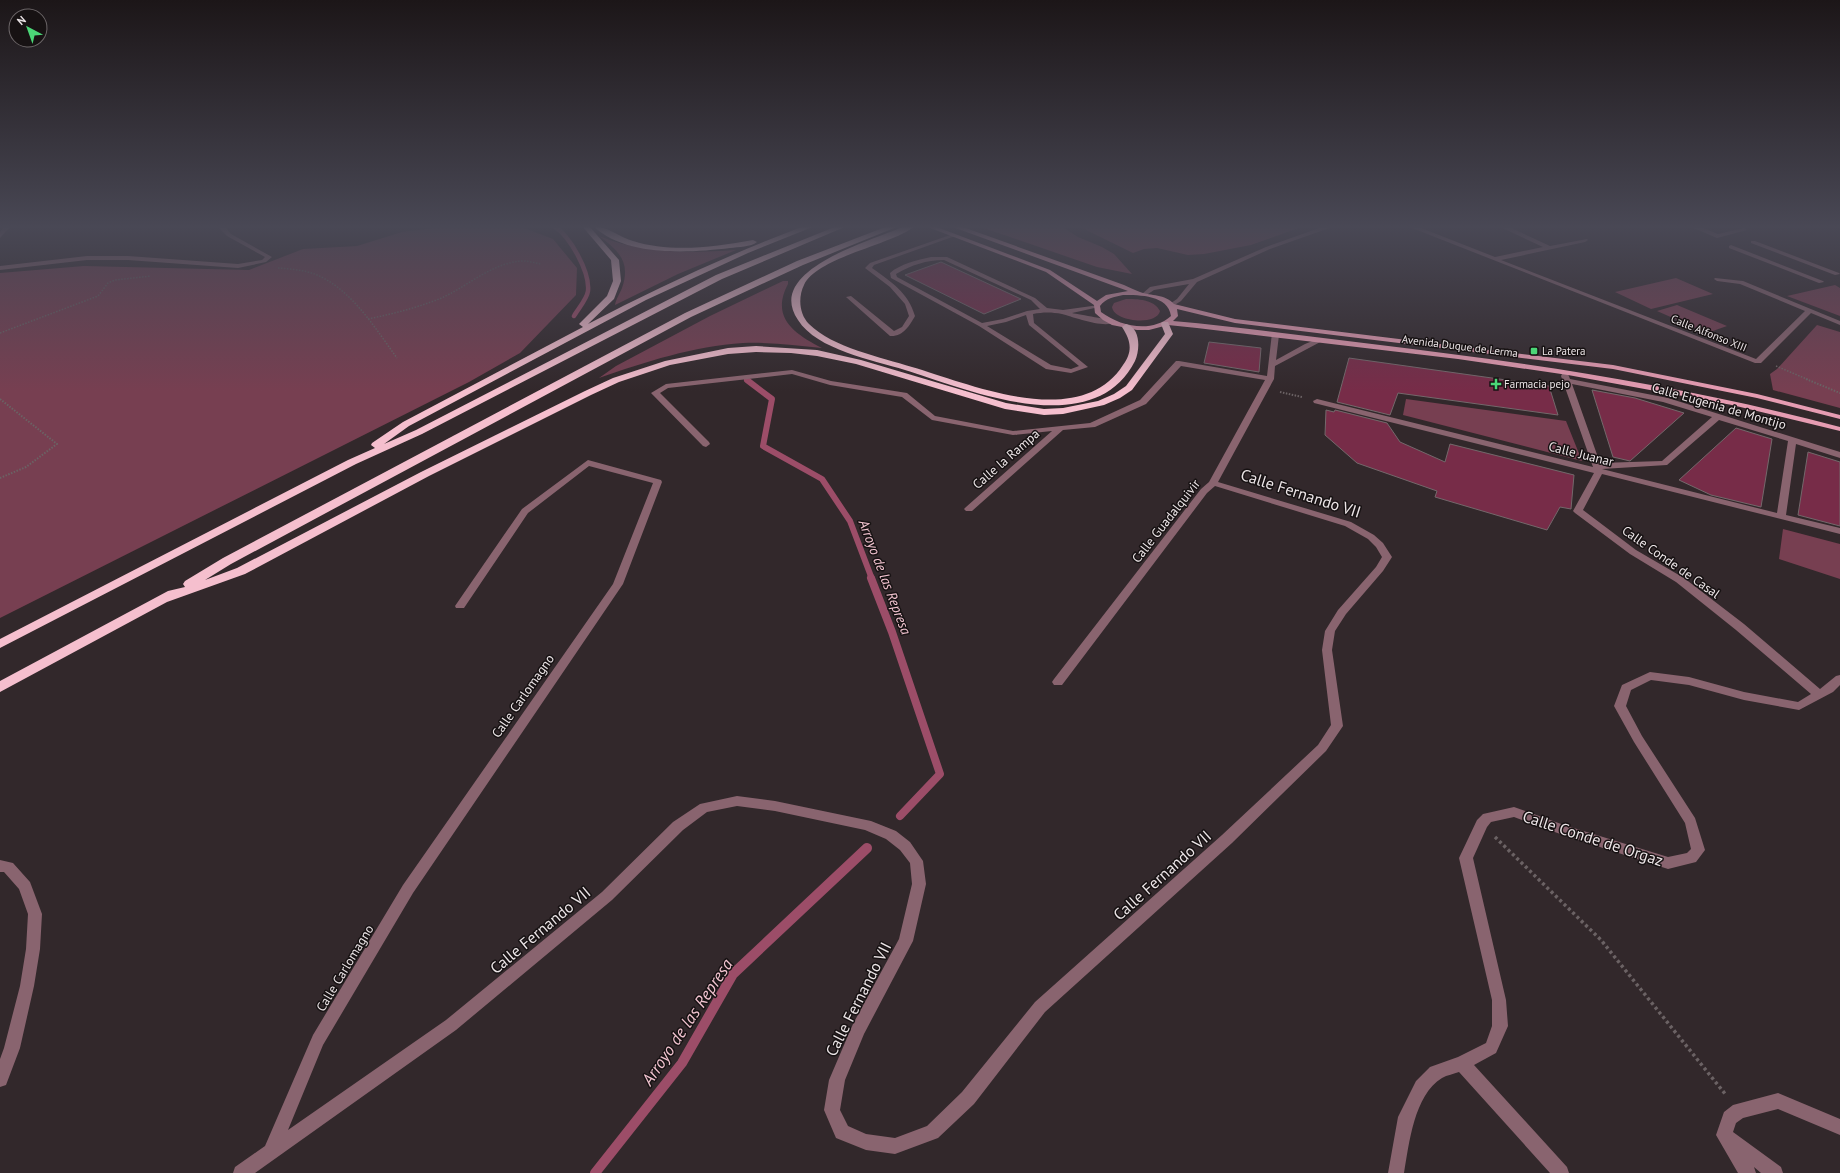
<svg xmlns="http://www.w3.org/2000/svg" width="1840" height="1173" viewBox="0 0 1840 1173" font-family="'PT Sans',sans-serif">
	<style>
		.green { fill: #773f51 }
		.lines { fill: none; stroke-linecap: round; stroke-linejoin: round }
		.stream-far3 { stroke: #9c4d68; stroke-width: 4.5 }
		.stream-far2 { stroke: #9c4d68; stroke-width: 6 }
		.stream-far1 { stroke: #9c4d68; stroke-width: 8 }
		.stream { stroke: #9c4d68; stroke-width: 10 }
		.building { fill: #772c48; stroke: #74686b }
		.path-far2 { stroke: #6b6264; stroke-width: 1.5; stroke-dasharray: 1.5 1.5; stroke-linecap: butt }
		.path-far1 { stroke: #6b6264; stroke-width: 2; stroke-dasharray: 1.5 1.5; stroke-linecap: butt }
		.path { stroke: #6b6264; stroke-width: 3.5; stroke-dasharray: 3 3; stroke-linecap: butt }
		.minor { fill: #89646f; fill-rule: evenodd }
		.major { fill: #e69cb2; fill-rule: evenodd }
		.highway { fill: #f5bfce; fill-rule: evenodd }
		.poi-dot { fill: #4bd677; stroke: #171213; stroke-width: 1.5 }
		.labels { text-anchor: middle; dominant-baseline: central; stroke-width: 3; stroke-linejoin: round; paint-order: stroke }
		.far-street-label { font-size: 11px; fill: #ece5e7; stroke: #171213 }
		.far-poi-label { font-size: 11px; fill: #ece5e7; stroke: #171213; text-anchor: start }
		.street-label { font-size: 13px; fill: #ece5e7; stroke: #171213 }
		.water-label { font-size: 14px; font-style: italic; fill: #f2c4d0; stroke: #171213 }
		.near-street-label { font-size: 16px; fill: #ece5e7; stroke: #171213 }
		.near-water-label { font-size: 17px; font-style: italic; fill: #f2c4d0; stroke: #171213 }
	</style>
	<rect width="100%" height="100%" fill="#32282b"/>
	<!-- green -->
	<path class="green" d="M 451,226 L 519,226 L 553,239 L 577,268 L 576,295 L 520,353 L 469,382 L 0,618 L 0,273 L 84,266 L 249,270 L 303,249 L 357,246 L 402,232 Z
		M 978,226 L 1061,226 L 1078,237 L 1102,247 L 1114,254 L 1132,274 L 1097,267 Z
		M 1078,226 L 1304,226 L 1251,245 L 1204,254 L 1188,255 L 1157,248 L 1144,249 L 1133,253 Z
		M 599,236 C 644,254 689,253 736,250 L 678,274 L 615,305 C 616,299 620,293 622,288 C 631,262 619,251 599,236 Z
		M 1676,278 L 1713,294 L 1651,309 L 1615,292 Z
		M 783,281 L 788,281 L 788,284 C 770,318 795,334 822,348 C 796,345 770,342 743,343 C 694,346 645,362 599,378 L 616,366 L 710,316 Z
		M 1835,285 L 1840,288 L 1840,316 L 1787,296 Z
		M 1126,299 C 1137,299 1154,299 1160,311 C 1157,326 1114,322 1112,307 L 1114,303 Z
		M 1677,305 L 1727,326 L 1707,333 L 1657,311 Z
		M 1817,325 L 1840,332 L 1840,408 L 1773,390 L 1770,374 L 1777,369 Z
		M 1406,399 L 1566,421 L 1582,461 L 1403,415 Z
		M 1783,529 L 1840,544 L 1840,579 L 1779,559 Z"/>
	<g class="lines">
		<!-- stream-far3 -->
		<path class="stream-far3" d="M 554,226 C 570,236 590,272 588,291 C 587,299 578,309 574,316"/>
		<!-- stream-far2 -->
		<path class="stream-far2" d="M 747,380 L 772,399 L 763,446 L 822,479 L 850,521 L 872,579"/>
		<!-- stream-far1 -->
		<path class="stream-far1" d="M 871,578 L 892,632 L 940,774 L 900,816"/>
		<!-- stream -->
		<path class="stream" d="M 595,1173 L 682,1063 L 733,974 L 867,848"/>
	</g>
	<!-- building -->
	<path class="building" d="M 941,262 L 1021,299 L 984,314 L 905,275 Z
		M 1209,342 L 1261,348 L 1259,372 L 1204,363 Z
		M 1349,358 L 1549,386 L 1558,415 L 1398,393 L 1390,415 L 1337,402 Z
		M 1592,390 L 1635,398 L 1684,413 L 1630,461 L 1613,457 Z
		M 1326,410 L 1334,412 L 1335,410 L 1387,423 L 1400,442 L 1445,462 L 1450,444 L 1574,475 L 1571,509 L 1560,507 L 1547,530 L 1435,497 L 1437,491 L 1357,463 L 1325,435 Z
		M 1736,428 L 1772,439 L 1761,507 L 1711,495 L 1679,480 Z
		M 1808,452 L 1840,462 L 1840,526 L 1798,515 Z"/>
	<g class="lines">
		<!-- path-far2 -->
		<path class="path-far2" d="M 278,268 C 291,269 305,270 317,275 C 352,290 375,328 397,358
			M 368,319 C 392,314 416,308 439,299 C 466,288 492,262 523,261 C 529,261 535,263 541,264
			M 0,333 L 98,296 L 108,283 L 115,280 L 151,276
			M 1776,366 L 1809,380"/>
		<!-- path-far1 -->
		<path class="path-far1" d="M 1806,379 L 1840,393
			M 1280,392 L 1302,397
			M 0,399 L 57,444 L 26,467 L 0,478"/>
		<!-- path -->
		<path class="path" d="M 1495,837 L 1601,940 L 1726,1095"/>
		<!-- minor -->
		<path class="minor" d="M 5,226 L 11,226 L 0,238 L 0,232 Z
			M 217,226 L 224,226 L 231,234 L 272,257 L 266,262 L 238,268 L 128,260 L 87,260 L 0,270 L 0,266 L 87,256 L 128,256 L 238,264 L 262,260 L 265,257 L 227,236 Z
			M 1325,226 L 1335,226 L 1270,249 L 1197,282 L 1181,301 L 1173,306 L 1168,305 L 1177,299 L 1189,284 L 1154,290 L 1145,296 L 1142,294 L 1150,287 L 1193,279 L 1266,247 Z
			M 1407,226 L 1416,226 L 1495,257 L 1543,247 L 1498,226 L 1507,226 L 1550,246 L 1587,239 L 1588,240 L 1585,242 L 1501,260 L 1756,359 L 1805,311 L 1740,284 L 1717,281 L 1714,279 L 1715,278 L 1743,281 L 1840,321 L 1840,325 L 1811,313 L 1761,363 L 1755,363 Z
			M 1689,226 L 1698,226 L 1718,234 L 1744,228 L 1747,230 L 1717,238 Z
			M 950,235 L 955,236 L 874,265 L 872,268 C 891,282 908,292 915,316 C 910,325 903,337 890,336 L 846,297 L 851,296 L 894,331 L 902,327 L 909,316 L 905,304 L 890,287 L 865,268 L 870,263 Z
			M 1751,241 L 1755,241 L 1839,273 L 1840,274 L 1835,275 L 1751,243 Z
			M 1731,245 L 1823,281 L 1824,282 L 1819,283 L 1729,248 L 1729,246 Z
			M 931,257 L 947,257 L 1035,298 L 1047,308 L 1063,310 L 1099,305 L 1099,307 L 1072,313 C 1080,315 1111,319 1114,322 C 1106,329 1073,317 1062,314 C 1052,312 1043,312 1033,314 L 1034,323 L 1088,367 L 1071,373 L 1046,369 L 979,326 L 891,278 L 890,273 C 900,264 917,260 931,257 ZM 944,260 L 1031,300 L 1040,309 L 1027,311 L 1003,319 L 982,323 L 897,277 L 896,274 C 912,265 926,260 944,260 ZM 1026,315 L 1029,325 L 1079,366 L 1071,369 L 1051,365 L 987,326 L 1006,322 Z
			M 1272,333 L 1279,335 L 1276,360 L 1305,344 L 1320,338 L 1324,340 L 1275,366 L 1274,379 L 1218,482 L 1351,522 L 1374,535 L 1383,543 L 1392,557 L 1383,571 L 1346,614 L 1335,631 L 1332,650 L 1343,726 L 1326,751 L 1232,843 L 1045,1012 L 974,1104 L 938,1138 L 895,1154 L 866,1150 L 836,1138 L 824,1110 L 829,1080 L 853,1024 L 899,939 L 912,884 L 910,863 L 900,850 L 886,839 L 865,830 L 775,811 L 737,806 L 707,812 L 683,830 L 612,900 L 456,1030 L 255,1173 L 233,1173 L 235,1167 L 265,1146 L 313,1035 L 403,885 L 613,584 L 653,483 L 589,466 L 528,513 L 464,608 L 456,608 L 455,606 L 522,509 L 588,460 L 661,480 L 662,482 L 623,584 L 413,893 L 323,1045 L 288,1130 L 446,1020 L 602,892 L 673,822 L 700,804 L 737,796 L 775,801 L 871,821 L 896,831 L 910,842 L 923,861 L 926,884 L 913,941 L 864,1034 L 845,1080 L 840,1110 L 848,1126 L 866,1134 L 895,1138 L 927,1126 L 962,1092 L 1035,1002 L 1222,835 L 1318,745 L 1331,725 L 1322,650 L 1325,631 L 1338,610 L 1376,567 L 1382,557 L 1376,547 L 1368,539 L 1345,526 L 1215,486 L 1207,493 L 1062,685 L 1054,685 L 1052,682 L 1054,679 L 1201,489 L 1209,482 L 1265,380 L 1181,366 L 1146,404 L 1095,427 L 1063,430 L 972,511 L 966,511 L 964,509 L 966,507 L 1052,431 L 1013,435 L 932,420 L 902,397 L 830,385 L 792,374 L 668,388 L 660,393 L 709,442 L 710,444 L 706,447 L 703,446 L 651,393 L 666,384 L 792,370 L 831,381 L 907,393 L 935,416 L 1013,431 L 1090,423 L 1140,400 L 1176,361 L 1179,361 L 1267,376 Z
			M 1562,374 L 1568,374 L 1570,379 L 1668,398 L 1840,452 L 1840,458 L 1796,444 L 1786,515 L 1840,528 L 1840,534 L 1602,474 L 1583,510 L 1636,550 L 1684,578 L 1744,624 L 1820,689 L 1836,676 L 1840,675 L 1840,685 L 1833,692 L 1799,710 L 1744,700 L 1689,685 L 1651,680 L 1631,690 L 1626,706 L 1642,736 L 1695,818 L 1705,850 L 1696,862 L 1668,869 L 1563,835 L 1514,817 L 1491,822 L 1487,827 L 1473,858 L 1506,1000 L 1508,1026 L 1496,1053 L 1474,1065 L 1567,1167 L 1569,1173 L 1550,1173 L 1459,1072 C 1454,1074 1447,1075 1442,1078 C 1414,1095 1409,1144 1404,1173 L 1388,1173 L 1398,1117 L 1416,1081 L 1430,1067 L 1458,1057 L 1486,1043 L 1492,1026 L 1492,1000 L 1459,858 L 1477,820 L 1483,814 L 1514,807 L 1564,825 L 1668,857 L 1687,853 L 1691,849 L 1685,823 L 1634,742 L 1614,706 L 1622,685 L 1650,672 L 1689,677 L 1744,692 L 1798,702 L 1811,694 L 1736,630 L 1676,582 L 1630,554 L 1575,513 L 1573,511 L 1594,473 L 1314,403 L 1313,401 L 1317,399 L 1593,467 L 1561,376 ZM 1572,384 L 1663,402 L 1712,417 L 1662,461 L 1600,463 ZM 1719,420 L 1788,441 L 1777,513 L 1602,469 L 1667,465 Z
			M 0,860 L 13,863 L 30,882 L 42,914 L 40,949 L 34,986 L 20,1048 L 6,1085 L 0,1087 L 0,1059 L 4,1048 L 20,986 L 26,949 L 28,914 L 19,889 L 4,872 L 0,872 Z
			M 1778,1093 L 1840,1119 L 1840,1135 L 1778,1109 L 1743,1118 L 1736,1123 L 1733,1132 L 1781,1167 L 1783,1173 L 1761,1173 L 1754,1167 L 1756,1173 L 1738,1173 L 1716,1135 L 1724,1112 L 1733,1105 Z"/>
		<!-- major -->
		<path class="major" d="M 925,226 L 934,226 L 1050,270 L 1097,301 L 1106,295 L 1128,291 L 950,226 L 960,226 L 1124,285 C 1129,287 1134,290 1140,292 C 1151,296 1165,294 1174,304 L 1235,319 L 1613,365 L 1757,394 L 1840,415 L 1840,419 L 1757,398 L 1613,369 L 1235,323 L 1177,309 L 1178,316 L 1173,321 C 1240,327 1306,336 1372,344 C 1530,363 1686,386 1840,427 L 1840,431 L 1732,405 L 1568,375 L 1458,359 L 1197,328 L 1168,325 L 1149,330 L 1137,330 L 1112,325 L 1103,320 L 1095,313 L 1094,305 L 1046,272 ZM 1123,295 C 1140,295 1168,295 1171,316 C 1152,333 1121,327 1101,312 L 1100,306 C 1106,298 1114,297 1123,295 Z"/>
		<!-- highway -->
		<path class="highway" d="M 582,226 L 589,226 L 619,260 L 621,281 L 614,299 L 588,324 C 659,287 730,254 804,226 L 815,226 L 748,253 L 646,300 L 409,426 L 384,444 L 416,430 L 716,275 L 837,226 L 847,226 L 722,279 L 422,434 L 356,464 L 0,648 L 0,639 L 348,460 L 375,448 L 371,445 L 372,443 L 403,422 L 583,327 L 579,324 L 607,296 L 613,281 L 611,260 Z
			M 593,226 C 607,226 619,237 633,241 C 671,253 714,247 753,240 L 757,242 C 751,247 738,247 730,248 C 688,253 626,257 593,226 Z
			M 888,226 L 899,226 L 803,265 L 691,317 L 231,564 L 205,580 L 237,568 L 421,472 L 585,391 L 613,378 L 665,361 L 728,348 L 756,346 L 817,350 L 861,360 L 1006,403 L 1044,409 L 1063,408 L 1098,401 L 1114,394 L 1126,386 L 1165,334 L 1161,324 L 1162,322 L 1168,322 L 1173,334 L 1132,390 L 1120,398 L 1104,405 L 1063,414 L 1044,415 L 1005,409 L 856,364 L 817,356 L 791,353 L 756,352 L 728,354 L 670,365 L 619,382 L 591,395 L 429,476 L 245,574 L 167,602 L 0,692 L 0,681 L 168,591 L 185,587 L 183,584 L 185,581 L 223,558 L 685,313 L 797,261 Z
			M 905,226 L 915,226 C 892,245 817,257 804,285 C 798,297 799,314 809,324 C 833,348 881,357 912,367 C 970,384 1080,432 1123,365 C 1133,351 1131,341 1122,327 L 1126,324 C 1141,328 1140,350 1135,361 C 1093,443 969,390 905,370 C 873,360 817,350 798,320 C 763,269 875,240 905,226 Z"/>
	</g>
	<!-- sky -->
	<linearGradient id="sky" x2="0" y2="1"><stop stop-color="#1c1618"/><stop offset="0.58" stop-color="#494855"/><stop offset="1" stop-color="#494855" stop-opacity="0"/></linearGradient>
	<rect width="1840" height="391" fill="url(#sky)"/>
	<!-- markers -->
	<g class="poi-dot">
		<rect x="1530" y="347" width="8" height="8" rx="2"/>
		<path d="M1494 378h4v4h4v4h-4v4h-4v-4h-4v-4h4z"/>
	</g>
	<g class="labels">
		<!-- far-street labels -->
		<g class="far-street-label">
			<text transform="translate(1709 333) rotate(22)">Calle Alfonso XIII</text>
			<text transform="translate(1460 346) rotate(7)">Avenida Duque de Lerma</text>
		</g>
		<!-- far-poi labels -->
		<g class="far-poi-label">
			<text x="1542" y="351">La Patera</text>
			<text x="1504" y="384">Farmacia pejo</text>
		</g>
		<!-- street labels -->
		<g class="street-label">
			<text transform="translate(1719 406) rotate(16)">Calle Eugenia de Montijo</text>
			<text transform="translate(1581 454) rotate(14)">Calle Juanar</text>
			<text transform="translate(1006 459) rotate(-41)">Calle la Rampa</text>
			<text transform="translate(1166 521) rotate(-52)">Calle Guadalquivir</text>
			<text transform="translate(1671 562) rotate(35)">Calle Conde de Casal</text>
			<text transform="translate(523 696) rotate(-55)">Calle Carlomagno</text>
			<text transform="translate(345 968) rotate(-59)">Calle Carlomagno</text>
		</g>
		<!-- water labels -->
		<g class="water-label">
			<text transform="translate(885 577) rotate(69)">Arroyo de las Represa</text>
		</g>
		<!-- near-street labels -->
		<g class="near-street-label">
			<text transform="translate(1301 493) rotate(18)">Calle Fernando VII</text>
			<text transform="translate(1593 838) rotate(18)">Calle Conde de Orgaz</text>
			<text transform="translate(1162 875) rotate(-42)">Calle Fernando VII</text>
			<text transform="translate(540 930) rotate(-40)">Calle Fernando VII</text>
			<text transform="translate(858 999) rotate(-63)">Calle Fernando VII</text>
		</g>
		<!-- near-water labels -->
		<g class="near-water-label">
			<text transform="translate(687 1022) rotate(-56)">Arroyo de las Represa</text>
		</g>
	</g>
	<!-- north arrow -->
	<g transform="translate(28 28) rotate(319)"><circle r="19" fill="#171213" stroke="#6c6668"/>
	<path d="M0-3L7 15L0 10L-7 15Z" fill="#4bd677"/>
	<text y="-6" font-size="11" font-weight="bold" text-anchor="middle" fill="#ece5e7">N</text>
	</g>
</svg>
